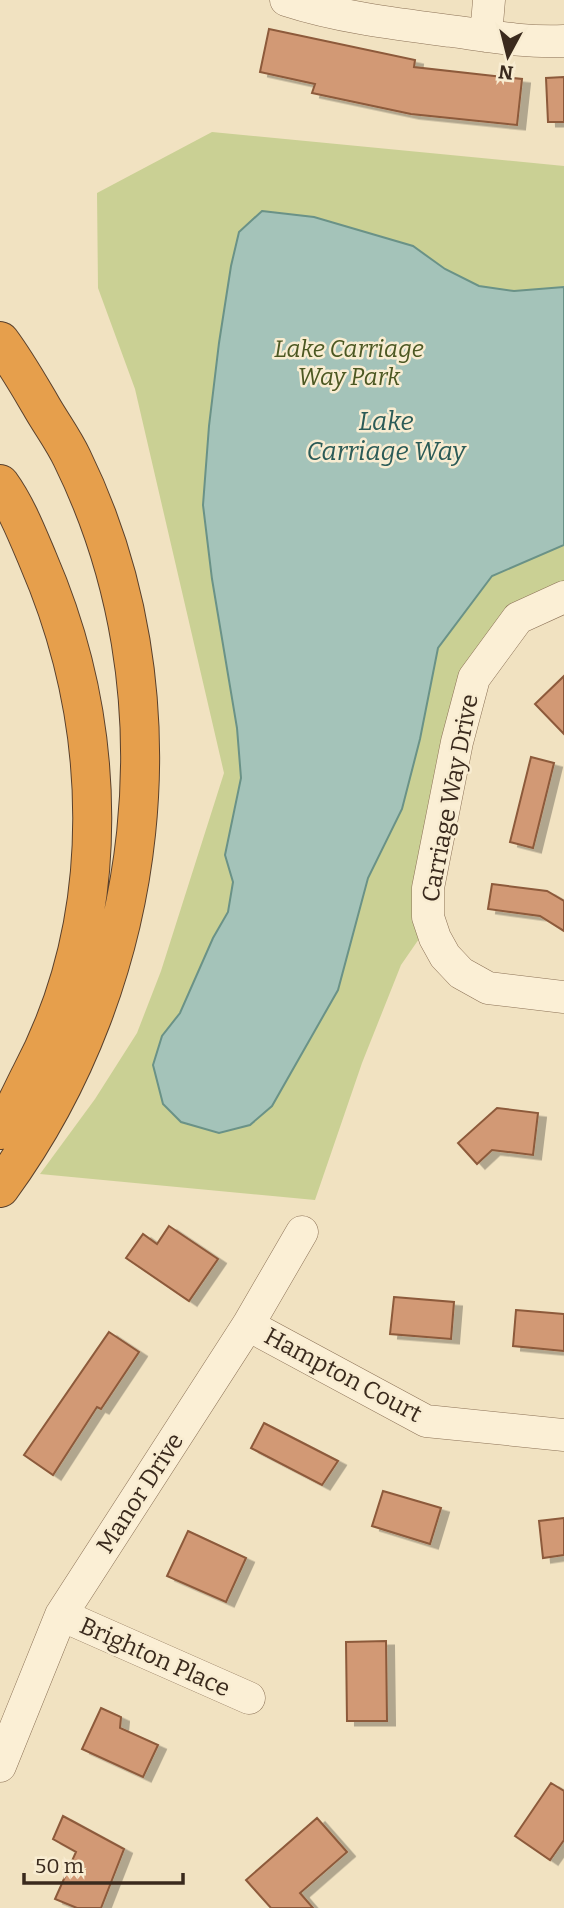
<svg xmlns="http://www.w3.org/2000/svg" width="564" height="1908" viewBox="0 0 564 1908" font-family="Bitter,serif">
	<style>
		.green { fill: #cad094 }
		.water { fill: #a4c3b9; stroke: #6a9287; stroke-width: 2 }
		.building { fill: #d29974; stroke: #8d5a3b; stroke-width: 2; filter: url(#shadow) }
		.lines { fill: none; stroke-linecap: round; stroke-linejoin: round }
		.minor-casing { stroke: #8c7257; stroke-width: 33 }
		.highway-casing { stroke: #59402c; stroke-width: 40 }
		.minor { stroke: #fbefd5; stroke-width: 32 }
		.highway { stroke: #e69f4c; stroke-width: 38 }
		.labels { text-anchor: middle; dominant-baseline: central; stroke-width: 5; stroke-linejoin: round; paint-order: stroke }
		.park-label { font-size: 24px; font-style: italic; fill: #4c5822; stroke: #f8ecd1 }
		.street-label { font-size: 24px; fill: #3a2a1d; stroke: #f8ecd1 }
		.water-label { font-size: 26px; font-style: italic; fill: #2b5b57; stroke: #f8ecd1 }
	</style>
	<defs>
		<filter id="shadow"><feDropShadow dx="8" dy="4.5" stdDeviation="0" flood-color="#0004"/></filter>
	</defs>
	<rect width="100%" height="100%" fill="#f1e2c1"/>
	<!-- green -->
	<path class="green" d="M 212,132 L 564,166 L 564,581 L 535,596 L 487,640 L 421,936 L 401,965 L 362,1063 L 315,1200 L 40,1174 L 95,1099 L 137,1033 L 161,971 L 224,773 L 135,389 L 98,288 L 97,193 Z"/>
	<!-- water -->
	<path class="water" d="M 262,211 L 314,217 L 413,246 L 445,269 L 479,286 L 514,291 L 564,287 L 564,545 L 492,576 L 438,648 L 420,739 L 402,809 L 368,878 L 338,990 L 272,1106 L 250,1125 L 219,1133 L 181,1122 L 163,1104 L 153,1065 L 162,1036 L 180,1013 L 213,938 L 228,912 L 233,882 L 225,855 L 241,778 L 237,728 L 212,579 L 203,505 L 209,426 L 219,343 L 231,266 L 239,232 Z"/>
	<!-- building -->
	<path class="building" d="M 269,29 L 415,60 L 414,67 L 522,79 L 517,125 L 411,114 L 312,93 L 315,84 L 260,72 Z
		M 564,77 L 564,122 L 548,122 L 546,78 Z
		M 564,676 L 564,734 L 535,704 Z
		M 531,757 L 554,763 L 533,848 L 510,842 Z
		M 492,884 L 547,891 L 564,901 L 564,931 L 540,916 L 488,909 Z
		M 497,1108 L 538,1113 L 533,1155 L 492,1150 L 477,1164 L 458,1143 Z
		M 169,1226 L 218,1259 L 189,1301 L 126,1258 L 143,1234 L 157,1244 Z
		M 394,1297 L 454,1302 L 451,1339 L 390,1334 Z
		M 516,1310 L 564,1314 L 564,1351 L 513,1346 Z
		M 109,1332 L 139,1352 L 101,1409 L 97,1407 L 53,1475 L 24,1455 Z
		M 264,1423 L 338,1461 L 322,1485 L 251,1448 Z
		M 383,1491 L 441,1508 L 430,1544 L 372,1526 Z
		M 564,1518 L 564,1555 L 543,1558 L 539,1521 Z
		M 188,1531 L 246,1558 L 226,1602 L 167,1576 Z
		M 386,1641 L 387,1721 L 347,1721 L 346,1642 Z
		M 101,1708 L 121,1717 L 120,1728 L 158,1745 L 143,1777 L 82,1749 Z
		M 551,1783 L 564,1791 L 564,1840 L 550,1860 L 515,1836 Z
		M 63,1816 L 124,1849 L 101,1908 L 77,1908 L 55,1899 L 76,1852 L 53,1839 Z
		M 317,1818 L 347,1852 L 300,1893 L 313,1908 L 271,1908 L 246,1880 Z"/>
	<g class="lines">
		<!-- minor casing -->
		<g class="minor-casing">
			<path id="minor" d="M 286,0 C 338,17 396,24 451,31 C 488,36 526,43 564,41
				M 486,36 L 489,0
				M 564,597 L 518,618 L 474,678 L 457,742 L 428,888 L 428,917 L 435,938 L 445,956 L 461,973 L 488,988 L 564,997
				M 248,1325 L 426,1421 L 564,1435
				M 61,1615 L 249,1698
				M 0,1766 L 61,1615 L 248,1325 L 302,1232"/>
		</g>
		<!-- highway casing -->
		<g class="highway-casing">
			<path id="highway" d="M 0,341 C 15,361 27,382 40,404 C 50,422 63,439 72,458 C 187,692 152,980 0,1188
				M 0,484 C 16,506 27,534 38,560 C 108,722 115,915 31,1074 C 21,1093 13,1114 0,1130"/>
		</g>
		<!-- minor -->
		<use href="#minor" class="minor"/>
		<!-- highway -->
		<use href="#highway" class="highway"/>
	</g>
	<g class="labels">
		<!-- park labels -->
		<g class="park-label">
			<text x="349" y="349">Lake Carriage<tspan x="349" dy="28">Way Park</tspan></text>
		</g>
		<!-- street labels -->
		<g class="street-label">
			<text transform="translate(450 798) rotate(-79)">Carriage Way Drive</text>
			<text transform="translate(343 1375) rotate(28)">Hampton Court</text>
			<text transform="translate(140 1493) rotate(-57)">Manor Drive</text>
			<text transform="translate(155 1657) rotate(24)">Brighton Place</text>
		</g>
		<!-- water labels -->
		<g class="water-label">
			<text x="386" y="421">Lake<tspan x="386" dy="30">Carriage Way</tspan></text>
		</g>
	</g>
	<!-- north arrow -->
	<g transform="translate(508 56) rotate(187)" stroke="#f8ecd1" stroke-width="5" paint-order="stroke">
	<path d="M0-5L12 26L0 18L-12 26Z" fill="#3a2a1d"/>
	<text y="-10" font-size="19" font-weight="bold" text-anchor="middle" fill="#3a2a1d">N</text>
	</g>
	<!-- scale -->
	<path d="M24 1873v10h159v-10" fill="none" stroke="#3a2a1d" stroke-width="3.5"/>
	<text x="35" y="1873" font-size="21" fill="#3a2a1d" stroke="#f8ecd1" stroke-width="5" paint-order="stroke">50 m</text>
</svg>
